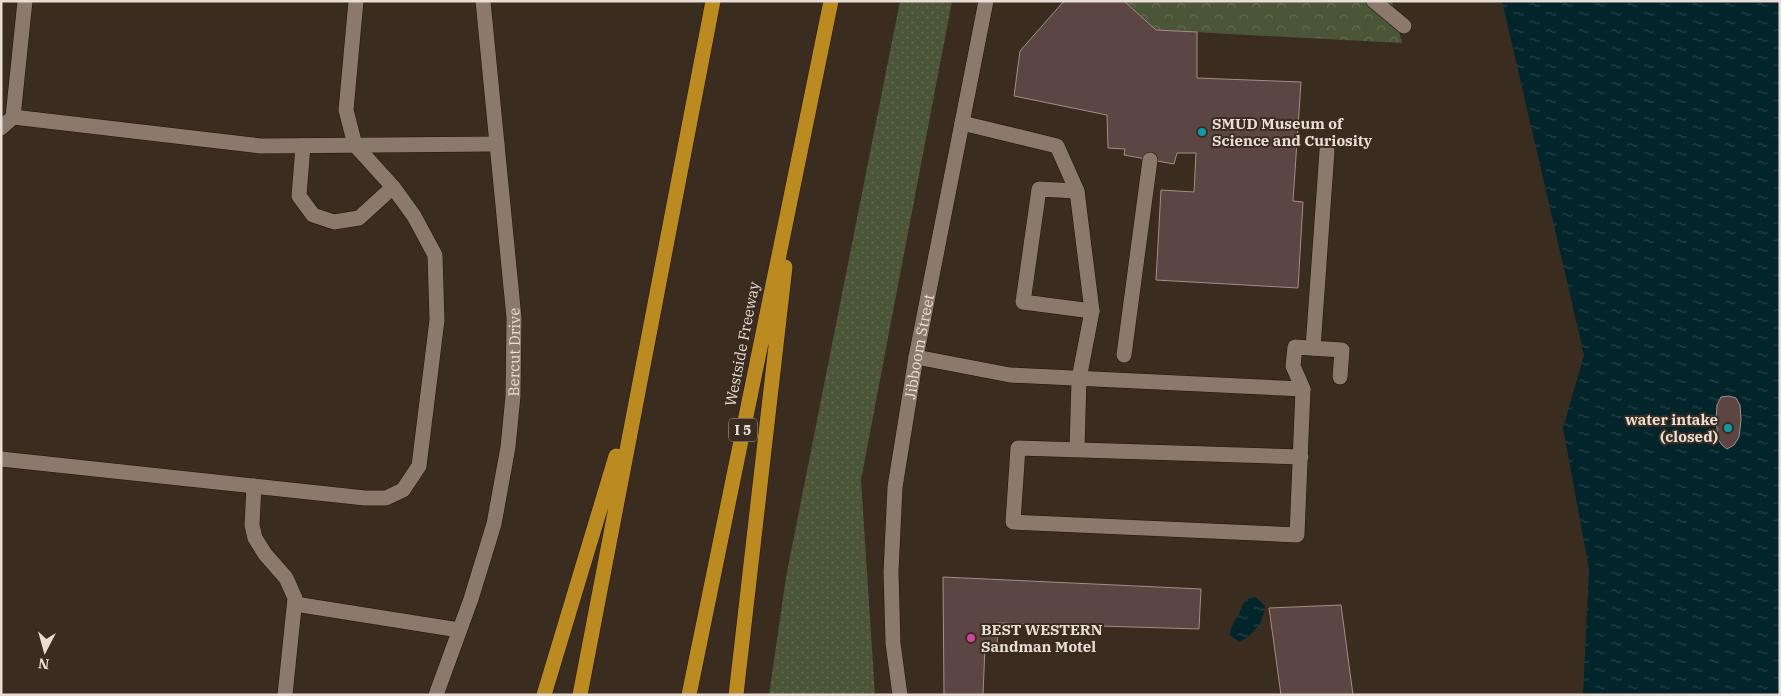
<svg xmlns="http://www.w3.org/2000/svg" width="1781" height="696" viewBox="0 0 1781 696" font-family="'IBM Plex Serif',serif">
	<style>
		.grass { fill: url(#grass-dots) }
		.forest { fill: url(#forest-crowns) }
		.water { fill: url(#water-ripples) }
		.building { fill: #5b4643; stroke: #a58c8a }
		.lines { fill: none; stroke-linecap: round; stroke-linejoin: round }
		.minor-casing { stroke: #211409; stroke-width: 16 }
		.highway-casing { stroke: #211409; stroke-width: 16 }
		.minor { stroke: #8b796c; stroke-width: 15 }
		.highway { stroke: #bb8a20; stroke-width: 15 }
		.culture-dot { fill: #0f9aa8; stroke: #3b2c20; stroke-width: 2 }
		.hotel-dot { fill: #d1479c; stroke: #3b2c20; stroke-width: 2 }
		.labels { text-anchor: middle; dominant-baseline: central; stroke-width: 4; stroke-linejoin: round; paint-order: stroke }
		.shield { fill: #3b2c20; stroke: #b4a99f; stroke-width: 1 }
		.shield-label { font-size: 14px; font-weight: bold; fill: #e8ded6 }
		.poi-label { font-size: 15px; font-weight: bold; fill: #e8ded6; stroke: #3b2c20; text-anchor: start }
		.street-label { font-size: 15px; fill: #e8ded6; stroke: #3b2c20 }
	</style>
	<defs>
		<pattern id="grass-dots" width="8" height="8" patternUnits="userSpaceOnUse" patternTransform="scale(1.25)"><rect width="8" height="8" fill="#4b5538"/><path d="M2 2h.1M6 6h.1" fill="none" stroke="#656d54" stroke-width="1.8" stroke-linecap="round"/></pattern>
		<pattern id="forest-crowns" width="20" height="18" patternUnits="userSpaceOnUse" patternTransform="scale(1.25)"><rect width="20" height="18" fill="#4b5538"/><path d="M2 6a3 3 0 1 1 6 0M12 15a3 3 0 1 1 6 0" fill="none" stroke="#656d54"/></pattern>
		<pattern id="water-ripples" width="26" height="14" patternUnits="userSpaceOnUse" patternTransform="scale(1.25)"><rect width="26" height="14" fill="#01252b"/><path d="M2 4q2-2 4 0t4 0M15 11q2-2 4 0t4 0" fill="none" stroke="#264449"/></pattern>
	</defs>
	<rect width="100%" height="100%" fill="#3b2c20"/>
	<!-- grass -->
	<path class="grass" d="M 900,1 L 952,1 L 861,480 L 875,695 L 769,695 L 786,577 Z"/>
	<!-- forest -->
	<path class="forest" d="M 1124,1 L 1392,1 L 1402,43 L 1156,30 Z"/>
	<!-- water -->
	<path class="water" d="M 1502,1 L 1780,1 L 1780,695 L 1583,695 L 1589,569 L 1563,428 L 1584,355 Z
		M 1256,597 L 1265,606 C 1263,624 1254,634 1239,642 L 1230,635 C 1231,626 1233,624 1238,616 C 1244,605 1241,599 1256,597 Z"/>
	<!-- building -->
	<path class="building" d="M 1064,1 L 1124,1 L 1156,30 L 1197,32 L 1197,78 L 1301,82 L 1293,201 L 1303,202 L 1298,288 L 1156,280 L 1161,190 L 1194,192 L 1196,153 L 1177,153 L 1174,164 L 1124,155 L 1125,149 L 1108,148 L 1107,115 L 1014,96 L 1020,51 Z
		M 1729,396 L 1736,398 L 1740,405 L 1741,420 L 1739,437 L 1734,445 L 1727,449 L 1722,445 L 1718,439 L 1716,419 L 1717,405 L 1721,397 Z
		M 943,577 L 1201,589 L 1199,629 L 998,623 L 997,647 L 985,646 L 983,695 L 944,695 Z
		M 1341,605 L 1353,695 L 1281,695 L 1269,608 Z"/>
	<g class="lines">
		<!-- minor casing -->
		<g class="minor-casing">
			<g id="minor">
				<path d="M 1374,1 L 1404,26"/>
				<path d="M 13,117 L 25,1"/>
				<path d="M 962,123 L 1057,146 L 1077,191 L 1092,311 L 1079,379 L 1077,449"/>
				<path d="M 1,128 L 13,117 L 261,146 L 497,144"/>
				<path d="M 303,146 L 299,196 L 313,215 L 334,222 L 359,218 L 393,187"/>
				<path d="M 1077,191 L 1039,189 L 1023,302 L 1092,311"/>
				<path d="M 1313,348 L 1327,151"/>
				<path d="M 1124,355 L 1150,160"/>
				<path d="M 916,357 L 1010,375 L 1303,389 L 1297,535 L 1013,522 L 1018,448 L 1301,457"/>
				<path d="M 1303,389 L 1293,366 L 1295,347 L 1342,350 L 1340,377"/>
				<path d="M 1,459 L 365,498 L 386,498 L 403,490 L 419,466 L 437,320 L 435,255 L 414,216 L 393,187 L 355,145 L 346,110 L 356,1"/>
				<path d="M 254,486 L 252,525 L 255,538 L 265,554 L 286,578 L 295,598 L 285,695"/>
				<path d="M 295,604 L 459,630"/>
				<path id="s1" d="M 436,695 L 471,599 L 494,524 L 508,447 L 513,396 L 514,318 L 483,1"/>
				<path id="s2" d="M 900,695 L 893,643 L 891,572 L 895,487 L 916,357 L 986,1"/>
			</g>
		</g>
		<!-- highway casing -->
		<g class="highway-casing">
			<path id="highway" d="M 544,695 L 616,456
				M 580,695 L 713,1
				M 689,695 L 831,1
				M 736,695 L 785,267"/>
		</g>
		<!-- minor -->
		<use href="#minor" class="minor"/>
		<!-- highway -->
		<use href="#highway" class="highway"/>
	</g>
	<!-- markers -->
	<g class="culture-dot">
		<circle cx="1202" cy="132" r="5"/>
		<circle cx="1728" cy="428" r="5"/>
	</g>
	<circle class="hotel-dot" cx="971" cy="638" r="5"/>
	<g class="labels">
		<!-- shield labels -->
		<rect class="shield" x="729" y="418.5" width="28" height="23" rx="4"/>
		<g class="shield-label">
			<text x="743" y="430">I 5</text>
		</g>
		<!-- poi labels -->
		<g class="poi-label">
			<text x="1212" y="123">SMUD Museum of<tspan x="1212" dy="17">Science and Curiosity</tspan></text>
			<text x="1718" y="419" text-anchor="end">water intake<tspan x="1718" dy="17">(closed)</tspan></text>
			<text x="981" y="629">BEST WESTERN<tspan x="981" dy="17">Sandman Motel</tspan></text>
		</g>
		<!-- street labels -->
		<g class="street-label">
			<text transform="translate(742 344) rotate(-79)">Westside Freeway</text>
			<text stroke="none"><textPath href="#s2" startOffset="351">Jibboom Street</textPath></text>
			<text stroke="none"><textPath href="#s1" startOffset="354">Bercut Drive</textPath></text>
		</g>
	</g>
	<!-- border -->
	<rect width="1781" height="696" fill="none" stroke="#e8ded6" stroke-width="5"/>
	<!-- north arrow -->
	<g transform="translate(45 651) rotate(186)" stroke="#3b2c20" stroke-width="4" paint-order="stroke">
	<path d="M0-4L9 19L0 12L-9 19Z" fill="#e8ded6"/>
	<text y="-8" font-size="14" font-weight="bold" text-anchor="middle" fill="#e8ded6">N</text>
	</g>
</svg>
